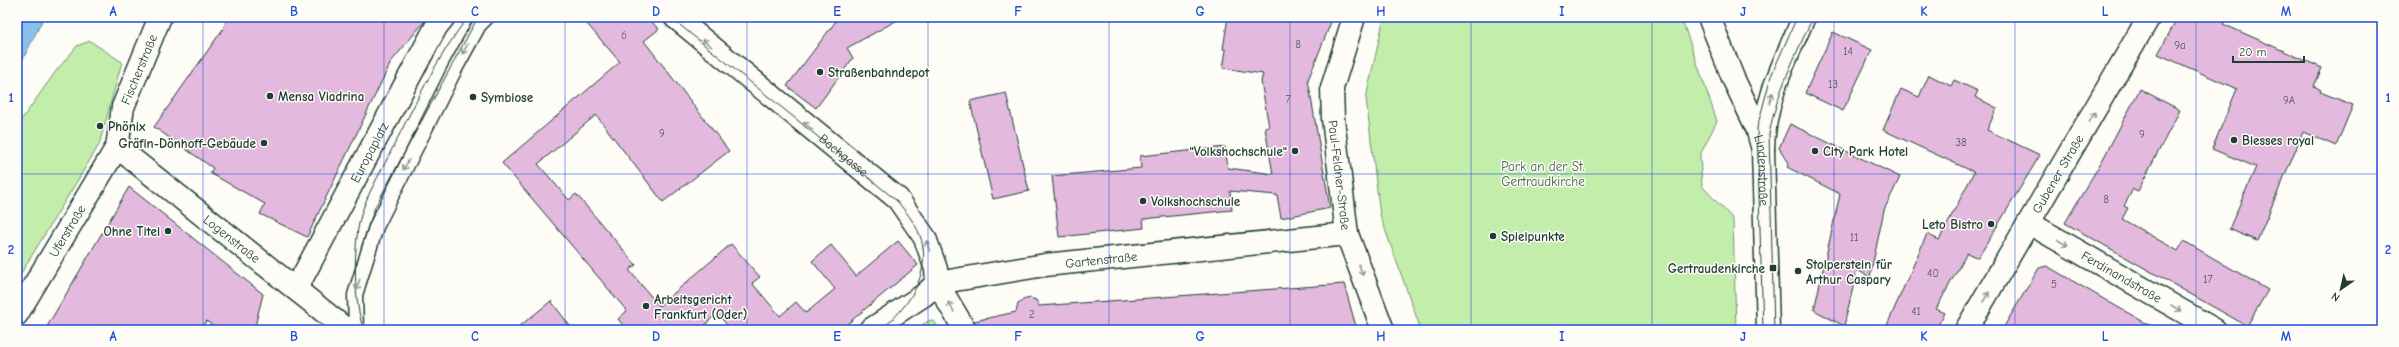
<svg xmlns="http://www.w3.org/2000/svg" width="2399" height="347" viewBox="0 0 2399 347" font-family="'Comic Neue',sans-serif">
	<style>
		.green { fill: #c2edaa; stroke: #70956f }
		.water { fill: #8bc1e9; stroke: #608ca1 }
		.building { fill: #e4b9de; stroke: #1f3d34 }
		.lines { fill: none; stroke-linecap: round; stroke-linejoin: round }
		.lane-casing { stroke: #1f3d34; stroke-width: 17 }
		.street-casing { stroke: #1f3d34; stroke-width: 25 }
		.secondary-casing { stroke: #1f3d34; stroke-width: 25 }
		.lane { stroke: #fdfcf7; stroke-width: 14 }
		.street { stroke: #fdfcf7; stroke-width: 22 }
		.secondary { stroke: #fdfcf7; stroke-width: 22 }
		.tram { stroke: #1f3d34; stroke-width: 1 }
		.oneway { stroke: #8e9c96 }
		.grid { fill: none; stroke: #1d4ed8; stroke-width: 1; stroke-opacity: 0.55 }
		.poi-dot { fill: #1f3d34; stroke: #fdfcf7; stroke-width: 1.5 }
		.labels { text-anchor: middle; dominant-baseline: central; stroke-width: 3; stroke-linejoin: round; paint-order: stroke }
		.number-label { font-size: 11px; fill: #505c5e }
		.street-label { font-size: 13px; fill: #1f3d34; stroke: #fdfcf7 }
		.poi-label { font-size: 13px; font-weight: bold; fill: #1f3d34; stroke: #fdfcf7; text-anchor: start }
		.park-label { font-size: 13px; fill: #40604c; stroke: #fdfcf7 }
		.neatline { fill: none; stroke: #1d4ed8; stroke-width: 1.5 }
		.grid-label { font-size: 13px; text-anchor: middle; font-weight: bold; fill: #1d4ed8 }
	</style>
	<rect width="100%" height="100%" fill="#fdfcf7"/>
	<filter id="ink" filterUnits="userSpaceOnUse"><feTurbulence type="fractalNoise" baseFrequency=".025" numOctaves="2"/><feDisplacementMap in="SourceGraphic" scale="8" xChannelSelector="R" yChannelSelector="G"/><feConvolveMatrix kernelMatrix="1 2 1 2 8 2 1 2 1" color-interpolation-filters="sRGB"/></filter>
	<g filter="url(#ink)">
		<!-- green -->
		<path class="green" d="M 1384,17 L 1681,17 L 1717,121 L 1700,155 L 1702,186 L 1733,219 L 1736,330 L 1421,330 L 1380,215 L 1366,98 Z
			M 90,41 L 122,62 L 99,145 L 17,280 L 17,126 L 56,71 L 77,46 Z
			M 930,320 L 935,322 L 939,330 L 914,330 Z"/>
		<!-- water -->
		<path class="water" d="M 17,17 L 44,17 L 17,71 Z"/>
		<!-- building -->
		<path class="building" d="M 228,17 L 428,17 L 391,62 L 307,237 L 260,214 L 265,204 L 210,173 L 213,168 L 154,127 L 223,29 Z
			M 581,17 L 646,17 L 659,29 L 644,41 L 729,151 L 663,202 L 596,115 L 538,164 L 569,200 L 576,194 L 636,265 L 629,270 L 659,306 L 731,244 L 760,277 L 752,283 L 780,316 L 796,302 L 806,313 L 835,289 L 812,261 L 831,245 L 856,276 L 898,241 L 918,265 L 840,330 L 731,330 L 717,313 L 700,330 L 627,330 L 618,319 L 627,311 L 502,163 L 620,62 Z
			M 839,17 L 903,17 L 847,48 L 853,58 L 816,108 L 787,86 Z
			M 1228,17 L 1333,17 L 1308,80 L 1330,208 L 1281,218 L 1277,195 L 1230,191 L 1232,210 L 1143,219 L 1144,228 L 1059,237 L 1052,176 L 1141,168 L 1140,156 L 1225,147 L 1228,168 L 1273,174 L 1265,128 L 1269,127 L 1261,81 L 1263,74 L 1223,68 L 1226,50 L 1223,49 Z
			M 2178,17 L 2227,17 L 2223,24 L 2322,68 L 2314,86 L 2321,90 L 2320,92 L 2353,105 L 2336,146 L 2303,132 L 2257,241 L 2229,229 L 2256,167 L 2212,149 L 2237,89 L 2158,54 Z
			M 1833,32 L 1872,50 L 1843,111 L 1805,93 Z
			M 1929,75 L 1951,86 L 1954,80 L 1978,91 L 1975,97 L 1997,108 L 1987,130 L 2040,155 L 1978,258 L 1967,253 L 1936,309 L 1945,313 L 1935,330 L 1885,330 L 1927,234 L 1939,240 L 1974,172 L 1883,130 L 1901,89 L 1919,97 Z
			M 2140,89 L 2180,110 L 2138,191 L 2133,189 L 2124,206 L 2128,208 L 2122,219 L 2178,251 L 2184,241 L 2268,290 L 2247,326 L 2065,223 L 2103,159 Z
			M 1006,93 L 1029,191 L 993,199 L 970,101 Z
			M 1790,124 L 1900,177 L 1884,210 L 1870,277 L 1857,270 L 1844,326 L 1814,310 L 1840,194 L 1787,167 L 1789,163 L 1779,148 Z
			M 129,187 L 263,294 L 254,330 L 218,330 L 207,321 L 197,330 L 45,330 Z
			M 2047,266 L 2107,301 L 2158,330 L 2002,330 L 2039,268 Z
			M 1344,284 L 1357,330 L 977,330 L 974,321 L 1016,312 L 1018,304 L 1023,300 L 1030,298 L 1036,300 L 1039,306 Z
			M 551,301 L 573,330 L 515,330 Z"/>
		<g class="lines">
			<!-- lane casing -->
			<g class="lane-casing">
				<path id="lane" d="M 356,330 L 355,295 L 376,227 L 455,69 L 479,25 L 487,17"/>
			</g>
			<!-- street casing -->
			<g class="street-casing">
				<g id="street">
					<path id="s1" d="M 675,17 L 898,199 L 925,238 L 936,269 L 937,283 L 965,330"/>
					<path id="s2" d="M 1354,17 L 1332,88 L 1333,119 L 1347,234 L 1383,330"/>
					<path id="s3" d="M 117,147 L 347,330"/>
					<path d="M 1763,149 C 1764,101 1785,60 1804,17"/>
					<path id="s4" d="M 2029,223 L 2215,330"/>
					<path id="s5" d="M 296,289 L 436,27 L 444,17"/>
					<path id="s6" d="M 17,314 L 117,147 L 123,107 L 160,17"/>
					<path id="s7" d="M 870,330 L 924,295 L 937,283 L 1045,265 L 1347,234"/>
					<path id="s8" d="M 1966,330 L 2149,17"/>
				</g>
			</g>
			<!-- secondary casing -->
			<g class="secondary-casing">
				<g id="secondary">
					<path id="s9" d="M 1709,17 L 1733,78 L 1757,128 L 1763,150 L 1768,330"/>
				</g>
			</g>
			<!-- lane -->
			<use href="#lane" class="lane"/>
			<!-- street -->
			<use href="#street" class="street"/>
			<!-- secondary -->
			<use href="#secondary" class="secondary"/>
			<!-- tram -->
			<path class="tram" d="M 670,17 L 896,200 C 902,207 908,214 913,222 C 939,261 913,305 880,330
				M 361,248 L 375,207 L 478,17
				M 364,330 C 353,304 353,242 361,215 C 367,194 380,174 389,155 C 412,110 438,55 468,17
				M 1763,330 L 1757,128 L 1771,76 L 1797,17
				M 1774,330 L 1769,134 C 1777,92 1795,56 1813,17"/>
		</g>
		<!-- one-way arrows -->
		<defs><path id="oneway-shaft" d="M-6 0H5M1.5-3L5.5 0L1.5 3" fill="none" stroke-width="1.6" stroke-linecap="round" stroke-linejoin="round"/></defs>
		<g class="oneway">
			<use href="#oneway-shaft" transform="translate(707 43) rotate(-141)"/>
			<use href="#oneway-shaft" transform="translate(465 49) rotate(119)"/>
			<use href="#oneway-shaft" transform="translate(1771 98) rotate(-74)"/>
			<use href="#oneway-shaft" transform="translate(2092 117) rotate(-60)"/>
			<use href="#oneway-shaft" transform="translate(808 126) rotate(-141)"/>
			<use href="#oneway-shaft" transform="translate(406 165) rotate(118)"/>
			<use href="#oneway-shaft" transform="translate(2063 243) rotate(30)"/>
			<use href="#oneway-shaft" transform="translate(928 246) rotate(-109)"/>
			<use href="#oneway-shaft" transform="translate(1361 270) rotate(70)"/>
			<use href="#oneway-shaft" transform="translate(358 285) rotate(106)"/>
			<use href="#oneway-shaft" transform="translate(1986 297) rotate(-59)"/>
			<use href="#oneway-shaft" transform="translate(951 307) rotate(-121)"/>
			<use href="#oneway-shaft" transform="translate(2176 308) rotate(30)"/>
		</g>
	</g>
	<!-- grid -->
	<path class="grid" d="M 203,17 L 203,330M 384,17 L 384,330M 565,17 L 565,330M 747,17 L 747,330M 928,17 L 928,330M 1109,17 L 1109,330M 1290,17 L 1290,330M 1471,17 L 1471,330M 1652,17 L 1652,330M 1834,17 L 1834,330M 2015,17 L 2015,330M 2196,17 L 2196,330M 17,174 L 2382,174"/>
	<!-- markers -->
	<g class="poi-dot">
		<circle cx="820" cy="72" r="4"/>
		<circle cx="270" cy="96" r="4"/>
		<circle cx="473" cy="97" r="4"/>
		<circle cx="100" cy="126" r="4"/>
		<circle cx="2234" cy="140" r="4"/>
		<circle cx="264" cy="143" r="4"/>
		<circle cx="1295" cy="151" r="4"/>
		<circle cx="1815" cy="151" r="4"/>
		<circle cx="1143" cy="201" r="4"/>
		<circle cx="1991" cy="224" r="4"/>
		<circle cx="168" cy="231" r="4"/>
		<circle cx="1493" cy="236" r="4"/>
		<rect x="1769" y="264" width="8" height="8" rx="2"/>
		<circle cx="1798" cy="271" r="4"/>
		<circle cx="646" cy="306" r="4"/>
	</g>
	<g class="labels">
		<!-- number labels -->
		<g class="number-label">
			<text x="624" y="35">6</text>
			<text x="1298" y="44">8</text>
			<text x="2180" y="45">9a</text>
			<text x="1848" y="51">14</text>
			<text x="1833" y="84">13</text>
			<text x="1288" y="99">7</text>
			<text x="2289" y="100">9A</text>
			<text x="662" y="133">9</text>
			<text x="2142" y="134">9</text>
			<text x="1961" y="142">38</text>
			<text x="2106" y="199">8</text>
			<text x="1854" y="237">11</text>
			<text x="1933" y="273">40</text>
			<text x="2208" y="279">17</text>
			<text x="2054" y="284">5</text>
			<text x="1916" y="311">41</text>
			<text x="1032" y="314">2</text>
		</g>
		<!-- street labels -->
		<g class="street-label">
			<text stroke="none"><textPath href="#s6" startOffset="276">Fischerstraße</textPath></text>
			<text stroke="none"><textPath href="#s5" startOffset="155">Europaplatz</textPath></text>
			<text stroke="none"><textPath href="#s1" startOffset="218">Bachgasse</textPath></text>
			<text stroke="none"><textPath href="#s9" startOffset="164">Lindenstraße</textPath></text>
			<text stroke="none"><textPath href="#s8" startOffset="181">Gubener Straße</textPath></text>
			<text stroke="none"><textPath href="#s2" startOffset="162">Paul-Feldner-Straße</textPath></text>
			<text stroke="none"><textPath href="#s6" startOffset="97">Uferstraße</textPath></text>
			<text stroke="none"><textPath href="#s3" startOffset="147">Logenstraße</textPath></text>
			<text stroke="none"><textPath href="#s7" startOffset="248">Gartenstraße</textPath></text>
			<text stroke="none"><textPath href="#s4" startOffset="107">Ferdinandstraße</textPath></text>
		</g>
		<!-- poi labels -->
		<g class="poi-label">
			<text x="828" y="72">Straßenbahndepot</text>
			<text x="278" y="96">Mensa Viadrina</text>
			<text x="481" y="97">Symbiose</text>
			<text x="108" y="126">Phönix</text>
			<text x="2242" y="140">Blesses royal</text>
			<text x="256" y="143" text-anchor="end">Gräfin-Dönhoff-Gebäude</text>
			<text x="1287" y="151" text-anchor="end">"Volkshochschule"</text>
			<text x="1823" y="151">City Park Hotel</text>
			<text x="1151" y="201">Volkshochschule</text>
			<text x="1983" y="224" text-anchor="end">Leto Bistro</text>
			<text x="160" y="231" text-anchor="end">Ohne Titel</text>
			<text x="1501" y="236">Spielpunkte</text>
			<text x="1806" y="264">Stolperstein für<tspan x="1806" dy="15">Arthur Caspary</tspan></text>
			<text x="1765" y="268" text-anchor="end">Gertraudenkirche</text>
			<text x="654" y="299">Arbeitsgericht<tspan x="654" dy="15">Frankfurt (Oder)</tspan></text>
		</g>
		<!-- park labels -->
		<g class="park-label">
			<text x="1543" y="166">Park an der St.<tspan x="1543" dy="15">Gertraudkirche</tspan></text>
		</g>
	</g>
	<!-- margin -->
	<rect width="2399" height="347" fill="none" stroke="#fdfcf7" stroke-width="44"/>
	<!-- north arrow -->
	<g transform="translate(2341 289) rotate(214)" stroke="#fdfcf7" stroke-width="3" paint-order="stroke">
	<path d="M0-3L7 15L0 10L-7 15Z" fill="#1f3d34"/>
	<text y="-6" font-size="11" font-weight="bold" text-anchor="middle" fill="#1f3d34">N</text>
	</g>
	<!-- scale -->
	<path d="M2233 56v6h71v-6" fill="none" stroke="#1f3d34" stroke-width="2"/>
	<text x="2239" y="56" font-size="12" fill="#1f3d34" stroke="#fdfcf7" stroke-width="3" paint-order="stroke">20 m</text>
	<rect x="22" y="22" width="2355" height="303" class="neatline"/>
	<g class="grid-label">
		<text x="113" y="16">A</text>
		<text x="294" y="16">B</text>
		<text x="475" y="16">C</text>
		<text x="656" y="16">D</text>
		<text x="837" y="16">E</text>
		<text x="1018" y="16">F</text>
		<text x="1200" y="16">G</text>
		<text x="1381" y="16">H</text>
		<text x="1562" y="16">I</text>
		<text x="1743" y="16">J</text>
		<text x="1924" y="16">K</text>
		<text x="2105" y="16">L</text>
		<text x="2286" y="16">M</text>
		<text x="11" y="102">1</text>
		<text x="2388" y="102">1</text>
		<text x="11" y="254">2</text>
		<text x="2388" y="254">2</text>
		<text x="113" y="341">A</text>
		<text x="294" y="341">B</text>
		<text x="475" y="341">C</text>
		<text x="656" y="341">D</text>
		<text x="837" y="341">E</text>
		<text x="1018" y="341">F</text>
		<text x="1200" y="341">G</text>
		<text x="1381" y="341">H</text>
		<text x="1562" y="341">I</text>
		<text x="1743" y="341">J</text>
		<text x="1924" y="341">K</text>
		<text x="2105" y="341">L</text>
		<text x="2286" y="341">M</text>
	</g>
</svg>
